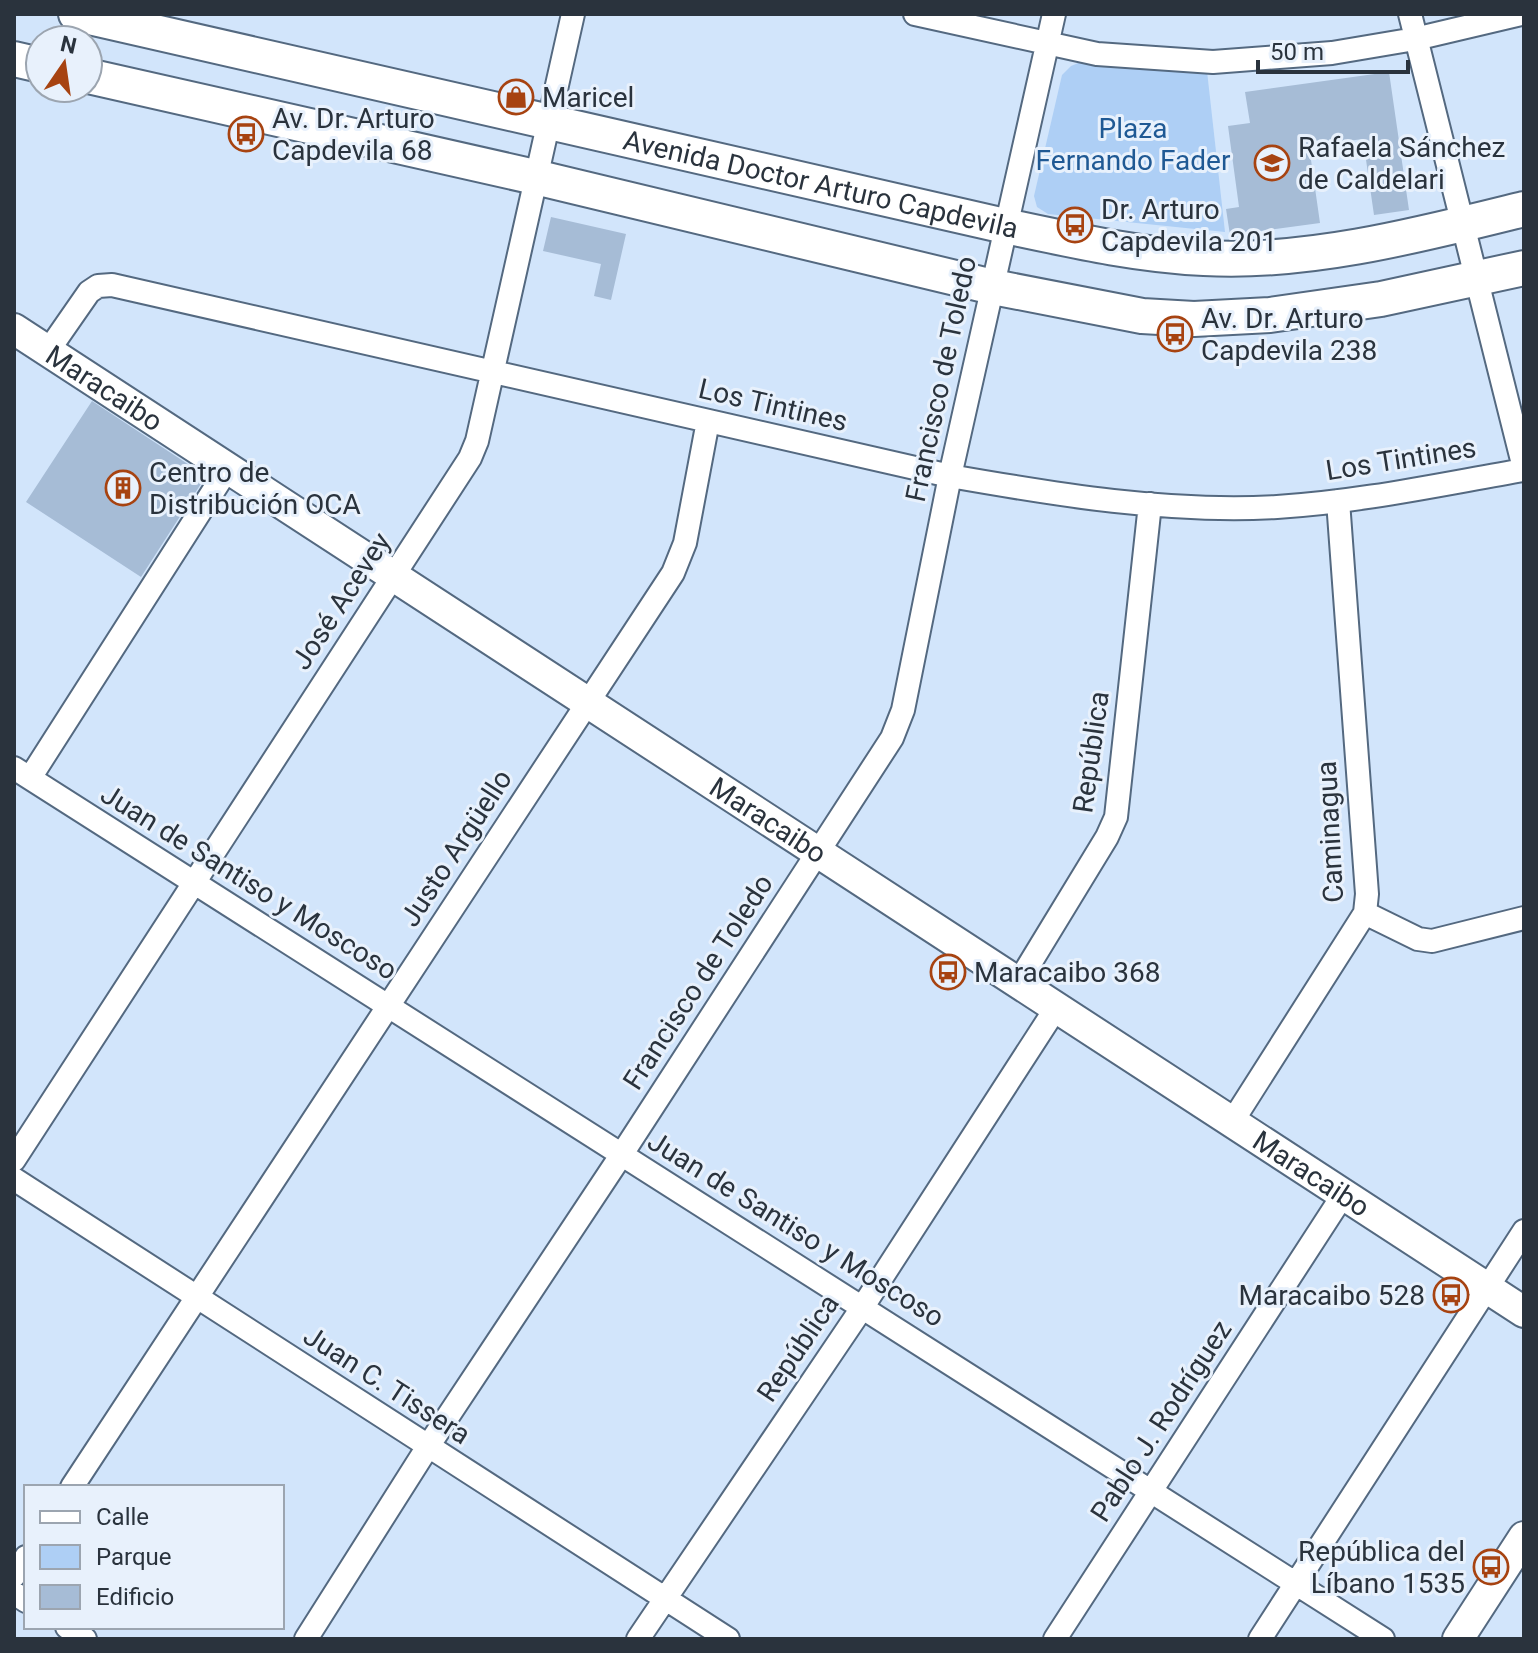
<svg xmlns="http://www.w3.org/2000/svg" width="1538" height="1653" viewBox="0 0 1538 1653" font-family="Roboto,sans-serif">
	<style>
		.green { fill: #aecff5 }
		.building { fill: #a6bcd6 }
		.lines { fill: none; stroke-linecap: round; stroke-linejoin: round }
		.minor-casing { stroke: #546980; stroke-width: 26 }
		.secondary-casing { stroke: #546980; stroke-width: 34 }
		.primary-casing { stroke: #546980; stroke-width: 38 }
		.minor { stroke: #fff; stroke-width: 22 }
		.secondary { stroke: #fff; stroke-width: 30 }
		.primary { stroke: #fff; stroke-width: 34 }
		.labels { text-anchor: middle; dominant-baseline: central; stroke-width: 6; stroke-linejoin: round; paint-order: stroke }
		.poi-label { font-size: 28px; fill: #2a333d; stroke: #e8f1fc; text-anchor: start }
		.park-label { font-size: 28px; fill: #1f5994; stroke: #e8f1fc }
		.street-label { font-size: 28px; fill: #2a333d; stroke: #e8f1fc }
	</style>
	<rect width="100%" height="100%" fill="#d2e5fb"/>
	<!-- green -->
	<path class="green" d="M 1083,61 L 1207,71 L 1225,232 L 1048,214 L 1037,207 L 1034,196 L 1062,75 L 1071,66 Z"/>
	<!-- building -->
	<path class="building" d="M 1389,72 L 1409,210 L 1374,215 L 1363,139 L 1309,146 L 1320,223 L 1230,235 L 1226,209 L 1239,207 L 1228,126 L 1250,123 L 1245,92 Z
		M 551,217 L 626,234 L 611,300 L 594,296 L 601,264 L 543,251 Z
		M 92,401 L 206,476 L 141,577 L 26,502 Z"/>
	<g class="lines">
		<!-- minor casing -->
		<g class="minor-casing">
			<path id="minor" d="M 915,14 L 1097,54 L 1213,62 L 1332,53 L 1415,39 L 1521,14
				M 1410,14 L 1524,468
				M 48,351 L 89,292 L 98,286 L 112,285 L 950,476 C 1058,495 1168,513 1277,507 C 1360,502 1442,484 1524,470
				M 14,768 L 1383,1639
				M 30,778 L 228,468
				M 1365,913 L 1418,939 L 1432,941 L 1524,918
				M 1018,983 L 1107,837 L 1116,817 L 1150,504
				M 1232,1122 L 1365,913 L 1367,894 L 1338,501
				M 14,1160 L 470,458 L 477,441 L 573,14
				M 14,1179 L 728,1639
				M 72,1487 L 673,573 L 685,543 L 708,421
				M 14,1576 L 26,1557
				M 14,1593 L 26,1601
				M 67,1627 L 85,1639
				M 306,1639 L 427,1448 L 622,1154 L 892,738 L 903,710 L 950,476 L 1054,14
				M 638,1639 L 862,1308 L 1056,1008
				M 1055,1639 L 1343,1195
				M 1260,1639 L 1524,1231"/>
		</g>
		<!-- secondary casing -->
		<g class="secondary-casing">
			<g id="secondary">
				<path id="s1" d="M 14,329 L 1524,1312"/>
				<path d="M 1458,1639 L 1524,1537"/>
			</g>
		</g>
		<!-- primary casing -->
		<g class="primary-casing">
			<g id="primary">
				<path id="s2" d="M 76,14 L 1005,226 C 1071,240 1137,255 1204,258 C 1309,264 1423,234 1524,209"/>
				<path d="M 14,59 L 40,65"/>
				<path d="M 88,76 L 535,177 L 993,287 L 1142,316 L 1194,319 L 1270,315 L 1381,299 L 1524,268"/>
			</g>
		</g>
		<!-- minor -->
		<use href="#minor" class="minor"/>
		<!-- secondary -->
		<use href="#secondary" class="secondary"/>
		<!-- primary -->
		<use href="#primary" class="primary"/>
	</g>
	<!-- icons -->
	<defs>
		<g id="shop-ring" transform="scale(1.8)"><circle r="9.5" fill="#e8f1fc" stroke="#a74311" stroke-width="1.5"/><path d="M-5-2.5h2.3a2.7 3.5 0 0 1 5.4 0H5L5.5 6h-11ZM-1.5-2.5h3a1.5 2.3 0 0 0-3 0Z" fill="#a74311"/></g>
		<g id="bus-ring" transform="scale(1.8)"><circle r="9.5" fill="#e8f1fc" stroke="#a74311" stroke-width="1.5"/><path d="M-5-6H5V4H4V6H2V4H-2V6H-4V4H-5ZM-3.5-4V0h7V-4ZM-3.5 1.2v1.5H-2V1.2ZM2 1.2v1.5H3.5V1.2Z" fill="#a74311"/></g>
		<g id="school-ring" transform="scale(1.8)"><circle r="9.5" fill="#e8f1fc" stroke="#a74311" stroke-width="1.5"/><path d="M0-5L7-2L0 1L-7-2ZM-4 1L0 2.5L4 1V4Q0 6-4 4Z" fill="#a74311"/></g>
		<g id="building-ring" transform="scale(1.8)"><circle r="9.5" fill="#e8f1fc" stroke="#a74311" stroke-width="1.5"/><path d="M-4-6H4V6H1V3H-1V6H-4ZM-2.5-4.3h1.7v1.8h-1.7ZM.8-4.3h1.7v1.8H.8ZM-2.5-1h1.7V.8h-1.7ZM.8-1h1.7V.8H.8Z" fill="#a74311"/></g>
	</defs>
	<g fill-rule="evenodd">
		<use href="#shop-ring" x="516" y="97"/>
		<use href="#bus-ring" x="246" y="134"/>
		<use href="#school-ring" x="1272" y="163"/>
		<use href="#bus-ring" x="1075" y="225"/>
		<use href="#bus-ring" x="1175" y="334"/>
		<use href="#building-ring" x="123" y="488"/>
		<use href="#bus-ring" x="948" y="972"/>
		<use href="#bus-ring" x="1451" y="1295"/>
		<use href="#bus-ring" x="1491" y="1567"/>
	</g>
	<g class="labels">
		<!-- poi labels -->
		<g class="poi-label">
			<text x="542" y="97">Maricel</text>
			<text x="272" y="118">Av. Dr. Arturo<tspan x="272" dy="32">Capdevila 68</tspan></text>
			<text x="1298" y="147">Rafaela Sánchez<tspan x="1298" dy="32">de Caldelari</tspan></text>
			<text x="1101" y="209">Dr. Arturo<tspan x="1101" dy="32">Capdevila 201</tspan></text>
			<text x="1201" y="318">Av. Dr. Arturo<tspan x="1201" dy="32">Capdevila 238</tspan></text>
			<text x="149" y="472">Centro de<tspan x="149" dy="32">Distribución OCA</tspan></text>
			<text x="974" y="972">Maracaibo 368</text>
			<text x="1425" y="1295" text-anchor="end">Maracaibo 528</text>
			<text x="1465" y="1551" text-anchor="end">República del<tspan x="1465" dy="32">Líbano 1535</tspan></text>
		</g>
		<!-- park labels -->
		<g class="park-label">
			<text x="1133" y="128">Plaza<tspan x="1133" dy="32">Fernando Fader</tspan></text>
		</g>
		<!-- street labels -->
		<g class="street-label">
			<text stroke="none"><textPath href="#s2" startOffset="764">Avenida Doctor Arturo Capdevila</textPath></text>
			<text transform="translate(941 379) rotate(-78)">Francisco de Toledo</text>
			<text stroke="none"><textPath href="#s1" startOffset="108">Maracaibo</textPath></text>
			<text transform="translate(773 405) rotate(13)">Los Tintines</text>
			<text transform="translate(1401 459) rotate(-9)">Los Tintines</text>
			<text transform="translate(341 601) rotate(-57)">José Acevey</text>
			<text transform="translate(1091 752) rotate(-82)">República</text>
			<text stroke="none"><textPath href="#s1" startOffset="900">Maracaibo</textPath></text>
			<text transform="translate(1330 832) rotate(-93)">Caminagua</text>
			<text transform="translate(456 848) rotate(-57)">Justo Argüello</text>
			<text transform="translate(249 882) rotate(32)">Juan de Santiso y Moscoso</text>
			<text transform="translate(698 982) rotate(-57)">Francisco de Toledo</text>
			<text stroke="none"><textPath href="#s1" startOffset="1548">Maracaibo</textPath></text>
			<text transform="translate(796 1229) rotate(32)">Juan de Santiso y Moscoso</text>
			<text transform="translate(798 1348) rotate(-56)">República</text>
			<text transform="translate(387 1385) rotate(33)">Juan C. Tissera</text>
			<text transform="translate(1161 1421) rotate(-57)">Pablo J. Rodríguez</text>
		</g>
	</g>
	<!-- border -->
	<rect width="1538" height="1653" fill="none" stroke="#2a333d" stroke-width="32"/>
	<!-- legend -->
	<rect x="24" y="1485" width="260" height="144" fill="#e8f1fc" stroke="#9ca5b0" stroke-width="2"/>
	<rect x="40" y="1511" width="40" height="12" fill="#ffffff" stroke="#9ca5b0" stroke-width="2"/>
	<text x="96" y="1525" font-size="24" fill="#2a333d">Calle</text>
	<rect x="40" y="1545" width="40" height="24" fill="#aecff5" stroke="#9ca5b0" stroke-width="2"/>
	<text x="96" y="1565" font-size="24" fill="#2a333d">Parque</text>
	<rect x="40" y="1585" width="40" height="24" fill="#a6bcd6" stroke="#9ca5b0" stroke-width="2"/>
	<text x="96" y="1605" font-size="24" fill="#2a333d">Edificio</text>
	<!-- north arrow -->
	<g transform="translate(64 64) rotate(13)"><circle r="38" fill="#e8f1fc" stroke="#9ca5b0" stroke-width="2"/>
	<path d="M0-6L14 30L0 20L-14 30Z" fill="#a74311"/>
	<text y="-12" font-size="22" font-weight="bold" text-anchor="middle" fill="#2a333d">N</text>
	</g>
	<!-- scale -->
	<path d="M1258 60v12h150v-12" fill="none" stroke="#2a333d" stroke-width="4"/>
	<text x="1270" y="60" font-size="24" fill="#2a333d" stroke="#e8f1fc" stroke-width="6" paint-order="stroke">50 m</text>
</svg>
